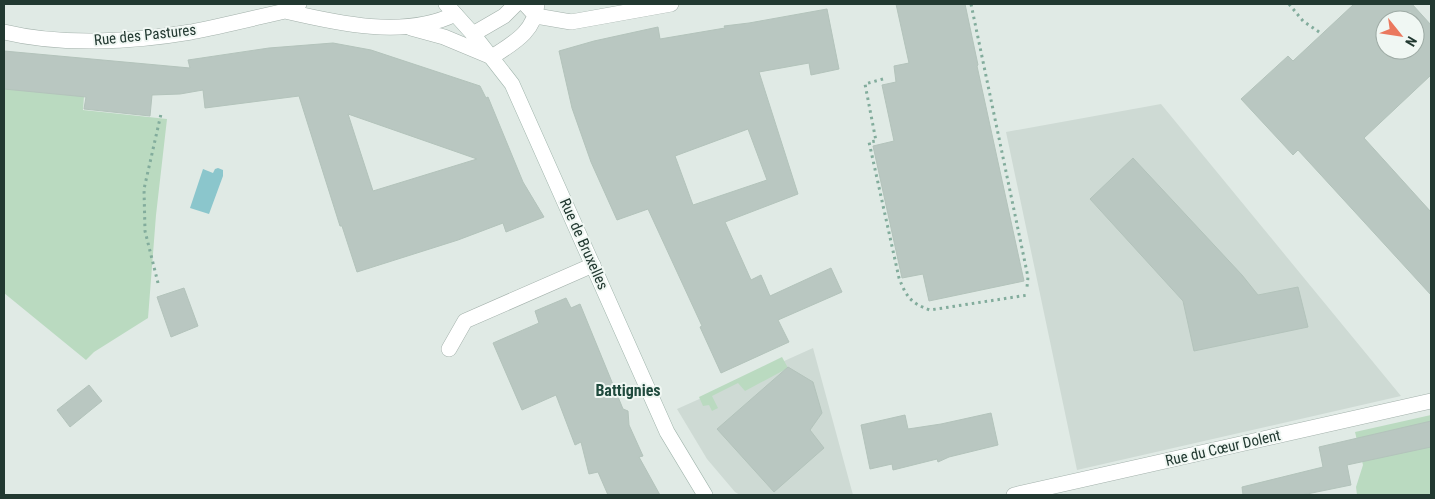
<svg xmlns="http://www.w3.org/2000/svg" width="1435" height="499" viewBox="0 0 1435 499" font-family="'Roboto Condensed',sans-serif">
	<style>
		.built { fill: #cedad4 }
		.green { fill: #badac0 }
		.water { fill: #8bc6cc }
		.building { fill: #b9c7c1; stroke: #b3c3bb; fill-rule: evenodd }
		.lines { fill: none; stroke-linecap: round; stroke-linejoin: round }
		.lane-casing { stroke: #a3b1ab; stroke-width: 16 }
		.street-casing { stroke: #a3b1ab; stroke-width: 16 }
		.secondary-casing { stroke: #a0b5ac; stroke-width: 16 }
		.path { stroke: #82ac9c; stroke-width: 3; stroke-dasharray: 2.5 4; stroke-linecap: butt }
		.lane { stroke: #fff; stroke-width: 15 }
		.street { stroke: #fff; stroke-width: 15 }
		.secondary { stroke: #fff; stroke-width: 15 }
		.labels { text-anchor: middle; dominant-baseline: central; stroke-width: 4; stroke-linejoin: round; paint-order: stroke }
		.street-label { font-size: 15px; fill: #223931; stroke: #f0f7f3 }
		.neighbourhood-label { font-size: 16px; font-weight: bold; fill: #1f4a3d; stroke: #f0f7f3 }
	</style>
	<rect width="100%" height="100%" fill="#e0eae5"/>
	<!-- built -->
	<path class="built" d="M 1161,104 L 1401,396 L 1077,470 L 1006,132 Z
		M 813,348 L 853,495 L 740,495 L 735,492 L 707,459 L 677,409 Z"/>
	<!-- green -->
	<path class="green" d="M 7,86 L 84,96 L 83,110 L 167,119 L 156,215 L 148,318 L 94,352 L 86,360 L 4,293 L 4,90 Z
		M 782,357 L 788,368 L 745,391 L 738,383 L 712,396 L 718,408 L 712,411 L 709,405 L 703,406 L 699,397 Z
		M 1431,415 L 1431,495 L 1357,495 L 1356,487 L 1363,465 L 1355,432 Z"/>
	<!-- water -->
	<path class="water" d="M 218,168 L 223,170 L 223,176 L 209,214 L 190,208 L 203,169 L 213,173 L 215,169 Z"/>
	<!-- building -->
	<path class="building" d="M 896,4 L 965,4 L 978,65 L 977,66 L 1024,281 L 929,301 L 923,274 L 902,278 L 873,146 L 894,141 L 882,85 L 896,82 L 894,66 L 909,63 Z
		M 1354,4 L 1412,4 L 1431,25 L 1431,75 L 1364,138 L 1431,212 L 1431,295 L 1298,150 L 1293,155 L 1241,99 L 1288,56 L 1293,61 ZM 1385,20 L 1415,20 L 1415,50 L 1385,50 Z
		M 827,9 L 839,69 L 811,75 L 809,63 L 759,72 L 798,194 L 725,222 L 751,280 L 761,275 L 770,296 L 831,268 L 842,292 L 778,320 L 789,342 L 721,373 L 700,327 L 702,326 L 648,209 L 617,220 L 591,162 L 572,108 L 559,51 L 594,41 L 658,27 L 660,39 L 725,28 L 724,26 L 749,23 ZM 748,129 L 767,180 L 693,205 L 675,156 Z
		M 333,43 L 371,50 L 480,86 L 486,98 L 488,97 L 523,182 L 544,217 L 506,232 L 503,223 L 458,240 L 357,272 L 342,226 L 340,226 L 299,96 L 205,108 L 203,90 L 180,94 L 152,95 L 150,116 L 84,109 L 86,97 L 4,89 L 4,51 L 190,68 L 188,60 L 269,48 ZM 348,114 L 477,159 L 373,191 Z
		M 1133,158 L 1242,275 L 1258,295 L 1298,287 L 1308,327 L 1194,351 L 1183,301 L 1090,199 Z
		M 184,288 L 198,326 L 171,337 L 157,297 Z
		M 566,298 L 571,308 L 580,304 L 623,409 L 628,411 L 629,425 L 643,456 L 639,457 L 660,495 L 608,495 L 598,472 L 589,474 L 581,442 L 575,445 L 556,395 L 522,410 L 493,343 L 539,323 L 535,311 Z
		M 788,367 L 813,382 L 822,413 L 810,430 L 824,448 L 774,492 L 717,429 Z
		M 89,385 L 102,401 L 70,427 L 57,410 Z
		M 991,413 L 998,445 L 949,457 L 938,462 L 937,459 L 893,470 L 892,464 L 870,469 L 861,425 L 905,415 L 908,429 L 941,424 Z
		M 1431,421 L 1431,447 L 1347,465 L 1351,485 L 1302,495 L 1243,495 L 1242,487 L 1323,467 L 1319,447 Z"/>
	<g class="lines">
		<!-- lane casing -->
		<g class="lane-casing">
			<path id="lane" d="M 449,349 L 465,321 L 593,265"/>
		</g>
		<!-- street casing -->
		<g class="street-casing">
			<path id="street" d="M 525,4 L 536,16 L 571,22 L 671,4
				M 285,11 C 336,23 405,39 455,14
				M 411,28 L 444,37 L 492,57 C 513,43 535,32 537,4
				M 4,32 C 62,46 132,42 191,32 C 222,26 254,18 285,11 L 299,4
				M 473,34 L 504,16 L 516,4
				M 1014,495 L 1431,401"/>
		</g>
		<!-- secondary casing -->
		<g class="secondary-casing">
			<path id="secondary" d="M 446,4 L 473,34 L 512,84 L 667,432 L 705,495"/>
		</g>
		<!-- path -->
		<path class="path" d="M 971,4 L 1028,277 L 1027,287
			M 1289,4 L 1303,21 L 1322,34
			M 883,79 L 865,84 L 876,141 L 869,142 L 899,278 C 906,296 910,303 930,310 L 1028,295
			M 158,283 L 145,231 L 144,189 L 161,114"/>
		<!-- lane -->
		<use href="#lane" class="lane"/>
		<!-- street -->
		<use href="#street" class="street"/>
		<!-- secondary -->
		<use href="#secondary" class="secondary"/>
	</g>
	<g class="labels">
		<!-- street labels -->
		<g class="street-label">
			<text transform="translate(145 35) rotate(-6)">Rue des Pastures</text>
			<text transform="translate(584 244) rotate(66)">Rue de Bruxelles</text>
			<text transform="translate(1223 448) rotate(-13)">Rue du Cœur Dolent</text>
		</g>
		<!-- neighbourhood labels -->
		<g class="neighbourhood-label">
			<text x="628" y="390">Battignies</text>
		</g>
	</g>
	<!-- border -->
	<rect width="1435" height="499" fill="none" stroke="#223931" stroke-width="10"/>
	<!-- north arrow -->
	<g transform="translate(1400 35) rotate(120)"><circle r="24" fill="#f0f7f3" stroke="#9eaba5"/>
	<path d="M0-4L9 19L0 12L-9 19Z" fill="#ea785e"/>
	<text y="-8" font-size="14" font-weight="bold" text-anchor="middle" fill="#223931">N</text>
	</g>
</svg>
